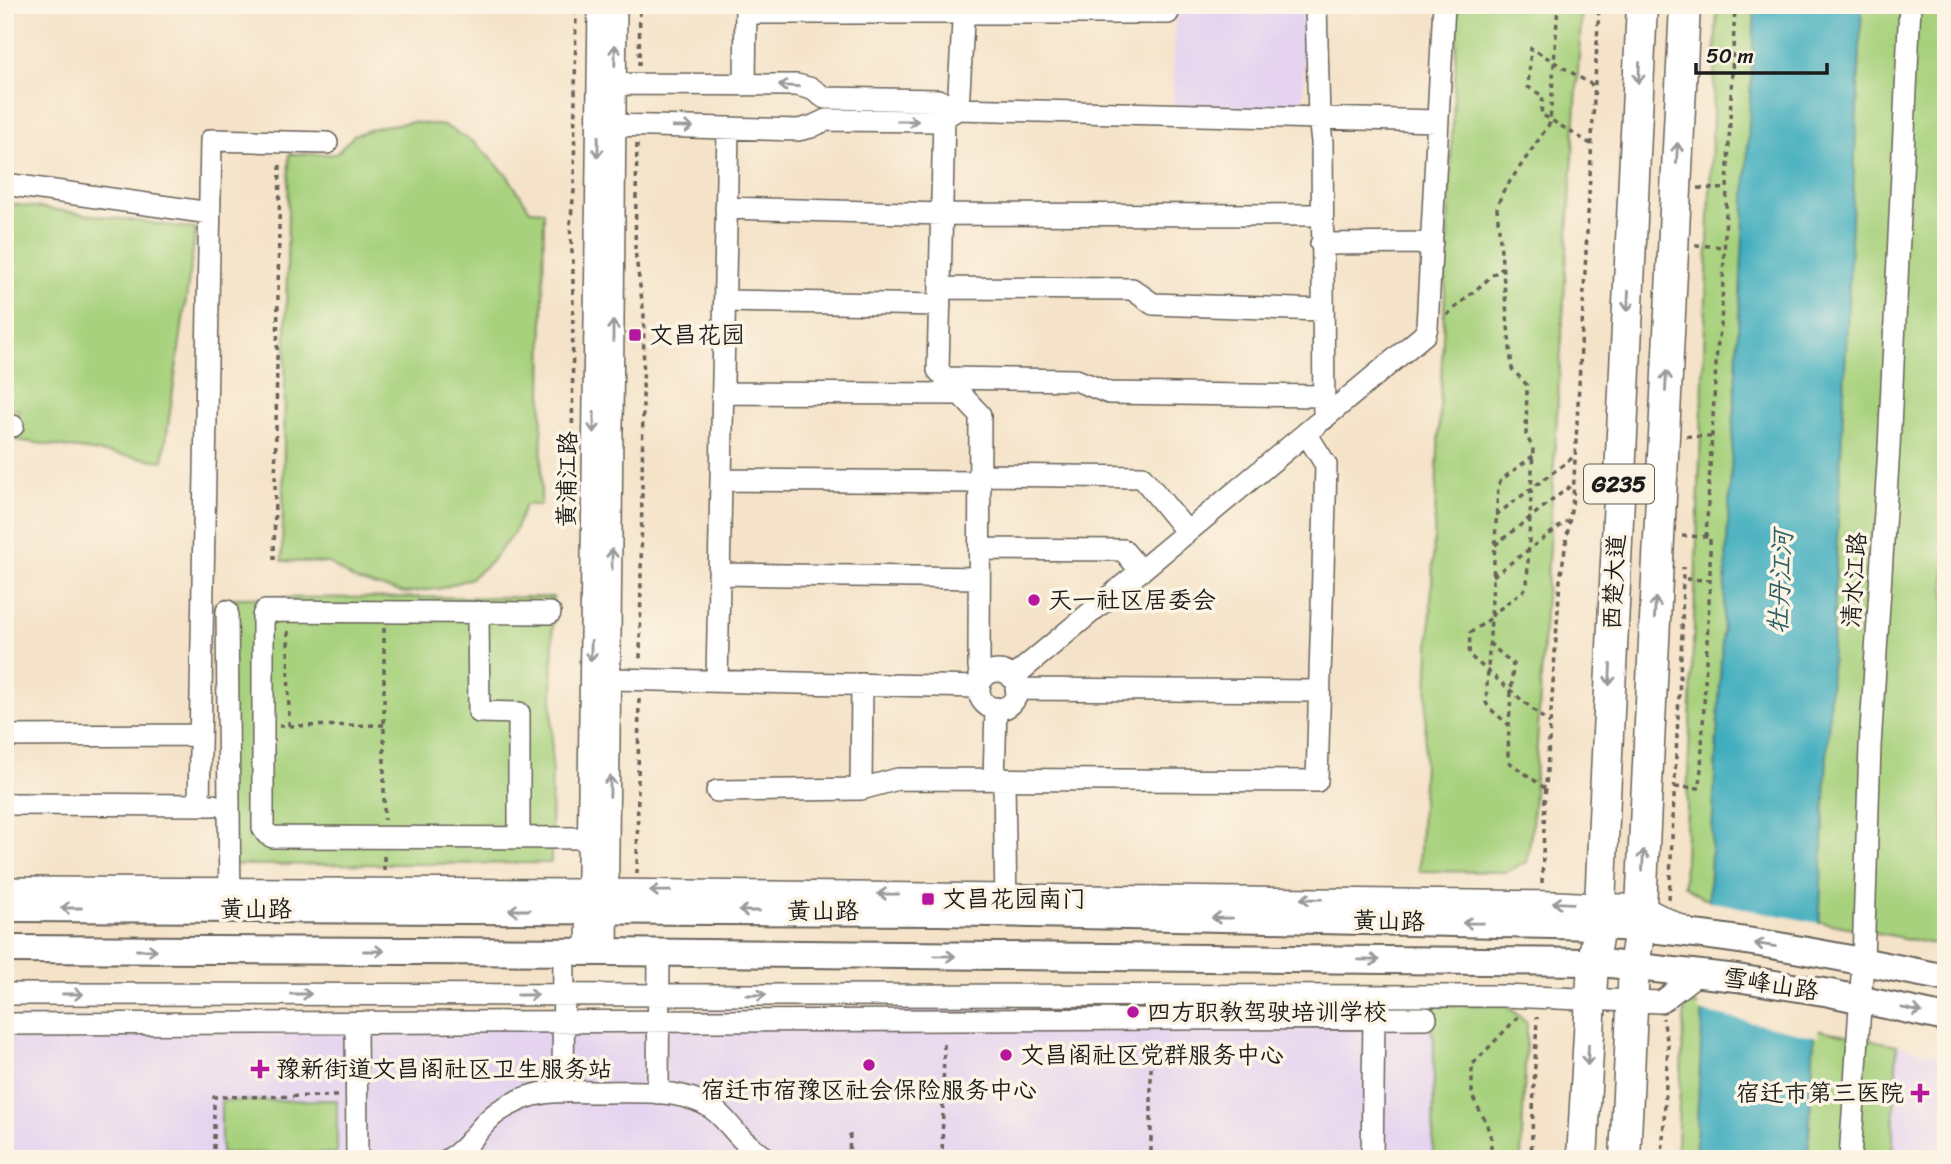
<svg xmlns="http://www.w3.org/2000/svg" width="1951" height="1164" viewBox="0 0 1951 1164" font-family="Sriracha,'LXGW WenKai TC',sans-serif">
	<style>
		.built { fill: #e5d3f0 }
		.green { fill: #a7d17d; stroke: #62764c; stroke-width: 2 }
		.water { fill: #40adbe; stroke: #2e646d; stroke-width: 2 }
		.pier { fill: #f5e3c9 }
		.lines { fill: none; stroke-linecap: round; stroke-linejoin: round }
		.minor-casing { stroke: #686259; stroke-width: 24 }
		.major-casing { stroke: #686259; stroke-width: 30 }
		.highway-casing { stroke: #686259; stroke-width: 33 }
		.path { stroke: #686259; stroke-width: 3.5; stroke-dasharray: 5 5; stroke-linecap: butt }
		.minor { stroke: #fff; stroke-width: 21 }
		.major { stroke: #fff; stroke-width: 26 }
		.highway { stroke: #fff; stroke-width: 30 }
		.oneway { stroke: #999 }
		.poi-dot { fill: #b5179e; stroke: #fcf5e5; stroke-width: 2.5 }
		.labels { text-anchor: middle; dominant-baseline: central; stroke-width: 7; stroke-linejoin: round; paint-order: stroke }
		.shield { fill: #fcf5e5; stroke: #5f5d58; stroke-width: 2 }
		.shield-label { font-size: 23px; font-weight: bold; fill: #1c1c1c }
		.poi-label { font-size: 24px; fill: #1c1c1c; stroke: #fcf5e5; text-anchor: start }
		.street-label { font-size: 24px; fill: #1c1c1c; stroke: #fcf5e5 }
		.water-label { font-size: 26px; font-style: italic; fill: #2c5d65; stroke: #fcf5e5 }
	</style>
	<rect width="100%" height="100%" fill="#fcf5e5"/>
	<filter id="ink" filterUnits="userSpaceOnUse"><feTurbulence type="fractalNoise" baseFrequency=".0143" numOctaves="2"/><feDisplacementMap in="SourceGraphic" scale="14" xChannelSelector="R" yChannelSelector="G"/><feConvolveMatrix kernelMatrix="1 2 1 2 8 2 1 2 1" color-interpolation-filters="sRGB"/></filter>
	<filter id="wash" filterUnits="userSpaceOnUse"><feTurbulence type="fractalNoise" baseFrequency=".00686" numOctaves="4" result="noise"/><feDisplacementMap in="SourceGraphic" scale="28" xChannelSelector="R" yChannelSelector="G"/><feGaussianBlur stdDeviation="1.57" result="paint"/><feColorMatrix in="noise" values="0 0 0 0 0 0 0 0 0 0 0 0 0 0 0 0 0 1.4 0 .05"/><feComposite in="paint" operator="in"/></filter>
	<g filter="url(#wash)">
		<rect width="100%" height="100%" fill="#f5e3c9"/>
		<!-- built -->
		<path class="built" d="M 1175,5 L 1305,5 L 1303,109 L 1173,107 Z
			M 1426,1005 L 1434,1041 L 1433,1159 L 5,1159 L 5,1017 Z
			M 1897,1045 L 1946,1057 L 1946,1159 L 1892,1159 Z"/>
		<!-- green -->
		<path class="green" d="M 1458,5 L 1582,5 L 1532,826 L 1527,862 L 1506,872 L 1419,871 Z
			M 1717,5 L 1946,5 L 1944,946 L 1704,899 L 1684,885 Z
			M 412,122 L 445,126 L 475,143 L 507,175 L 530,210 L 544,211 L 541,505 L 525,505 L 515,531 L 491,562 L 471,578 L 443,588 L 405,593 L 357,581 L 328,563 L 282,561 L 289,154 L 336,154 L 354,135 L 381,126 Z
			M 5,203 L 196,229 L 163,461 L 15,440 L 19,410 L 5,408 Z
			M 553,597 L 551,863 L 220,865 L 222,598 Z
			M 1685,1003 L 1897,1045 L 1892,1159 L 1676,1159 Z
			M 1426,1005 L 1506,1005 L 1527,1023 L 1521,1159 L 1433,1159 L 1434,1041 Z
			M 337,1100 L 337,1153 L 221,1153 L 221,1101 Z"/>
		<!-- water -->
		<path class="water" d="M 1755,5 L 1862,5 L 1813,1058 L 1808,1159 L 1695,1159 Z"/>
		<!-- pier -->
		<path class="pier" d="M 1704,900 L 1823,924 L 1818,1037 L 1698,1011 Z"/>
	</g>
	<g filter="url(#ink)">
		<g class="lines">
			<!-- minor casing -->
			<g class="minor-casing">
				<path id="minor" d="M 964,5 L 958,109 L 1438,121
					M 1316,5 L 1319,118 L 1322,142 L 1324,419
					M 746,13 L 1168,13
					M 745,85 L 746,5
					M 944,117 L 938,370 L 980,415 L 979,666 L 981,681
					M 615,125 L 798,130 L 811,127 L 826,120 L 938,121 L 958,109 L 938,100 L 825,98 L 812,89 L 797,85 L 615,84
					M 5,184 L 210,213
					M 726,208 L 942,214 L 1321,215
					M 1321,244 L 1432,243
					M 940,288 L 1132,289 L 1153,304 L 1322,310
					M 725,301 L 940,305
					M 946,378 L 1076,380 L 1109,393 L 1323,396
					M 723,393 L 961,394
					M 5,425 L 13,426
					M 980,475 L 1142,477 L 1187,532
					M 721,480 L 980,482
					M 980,549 L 1123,550 L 1141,571
					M 719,574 L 979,578
					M 227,611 L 230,903
					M 478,612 L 479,712 L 519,713 L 519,837
					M 550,613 L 265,611 L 263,616 L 263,828 L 267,834 L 273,837 L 602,838
					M979 690a19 19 0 1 1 38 0a19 19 0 1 1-38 0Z
					M 1012,678 L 1425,334 L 1427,327 L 1444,5
					M 611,679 L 979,687
					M 717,681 L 728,128
					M 1016,689 L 1319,691
					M 5,736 L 200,735
					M 994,780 L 996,708
					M 1004,780 L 1006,907
					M 861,789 L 862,684
					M 717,791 L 861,789 L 898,779 L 1317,781 L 1326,465 L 1306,433
					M 5,804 L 213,805
					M 199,804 L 211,140 L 327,143
					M 5,888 L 609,890 L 1557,902 L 1641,906 L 1687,929
					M 587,952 L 599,5
					M 607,952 L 616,5
					M 5,994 L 1503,996 L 1661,1002 L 1699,973
					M 356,1023 L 357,1159
					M 5,1024 L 1426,1018
					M 563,1091 L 564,952
					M 658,1093 L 659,953
					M 449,1159 C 470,1148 479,1124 499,1111 C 512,1103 528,1095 544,1093 C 563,1090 583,1092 603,1092 C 636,1092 672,1089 703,1103 C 718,1110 728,1124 738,1135 C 747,1145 757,1152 768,1159
					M 1372,1159 L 1374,1018
					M 1850,1159 L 1863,961 L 1870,746 L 1889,448 L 1910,5"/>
			</g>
			<!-- major casing -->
			<g class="major-casing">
				<path id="major" d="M 5,908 L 938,912 L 1599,926 C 1715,931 1832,955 1946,978
					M 5,949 L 607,952 L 1593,962 L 1737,978 L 1830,993 L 1946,1018"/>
			</g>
			<!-- highway casing -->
			<g class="highway-casing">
				<path id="highway" d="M 1582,1159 L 1593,962 L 1599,926 L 1642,5
					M 1625,1159 L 1634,966 L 1640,928 L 1685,5"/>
			</g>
			<!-- path -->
			<path class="path" d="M 639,66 L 640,5
				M 637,144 L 635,250 L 644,315 L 640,660
				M 1591,144 L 1541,114 L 1543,96 L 1528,87 L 1531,48 L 1594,86
				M 1698,188 L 1727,189
				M 1695,245 L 1725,247
				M 1447,315 L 1502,267
				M 1686,436 L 1712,437
				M 1533,456 L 1501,480 L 1498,486 L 1491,618 L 1470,633 L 1469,655 L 1550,724
				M 1496,515 L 1575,456
				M 572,524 L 573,264 L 570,226 L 574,191 L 576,5
				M 1682,536 L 1710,537 L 1710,580 L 1683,579
				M 1706,537 L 1717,348 L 1721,326 L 1735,5
				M 1495,545 L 1573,484
				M 274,560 L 280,161
				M 1493,576 L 1567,521
				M 384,628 L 384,820
				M 288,631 L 289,726
				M 1489,643 L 1513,664 L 1509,725
				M 279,726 L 384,725
				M 1675,787 L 1700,788 L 1710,580
				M 1545,788 L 1509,762 L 1508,755 L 1509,725 L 1488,707 L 1486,702 L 1491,618 L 1493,614 L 1523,591 L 1527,586 L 1533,448 L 1526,435 L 1527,385 L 1512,369 L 1497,208 L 1502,193 L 1550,123 L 1558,5
				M 384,856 L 384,872
				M 637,874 L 639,696
				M 1542,883 L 1545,800 L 1560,580 L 1573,498 L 1599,5
				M 1669,899 L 1682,634 L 1683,567
				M 1151,1067 L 1151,1159
				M 214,1159 L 214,1097 L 339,1096
				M 849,1159 L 850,1131
				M 942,1159 L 944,1044
				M 1491,1159 L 1491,1138 L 1486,1122 L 1472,1096 L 1472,1065 L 1519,1016
				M 1531,1159 L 1537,1017
				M 1662,1159 L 1668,1045 L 1663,1018"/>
			<!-- minor -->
			<use href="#minor" class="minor"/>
			<!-- major -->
			<use href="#major" class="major"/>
			<!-- highway -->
			<use href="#highway" class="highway"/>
		</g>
		<!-- one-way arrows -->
		<defs><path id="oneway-shaft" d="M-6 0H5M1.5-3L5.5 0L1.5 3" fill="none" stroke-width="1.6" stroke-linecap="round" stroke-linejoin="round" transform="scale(1.75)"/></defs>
		<g class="oneway">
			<use href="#oneway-shaft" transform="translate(615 55) rotate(-89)"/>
			<use href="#oneway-shaft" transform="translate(1639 73) rotate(93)"/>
			<use href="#oneway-shaft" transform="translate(789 86) rotate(-177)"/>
			<use href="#oneway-shaft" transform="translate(908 121)"/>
			<use href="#oneway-shaft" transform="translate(683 127) rotate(1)"/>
			<use href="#oneway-shaft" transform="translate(598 147) rotate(91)"/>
			<use href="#oneway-shaft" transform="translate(1677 153) rotate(-87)"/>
			<use href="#oneway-shaft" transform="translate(1628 301) rotate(93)"/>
			<use href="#oneway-shaft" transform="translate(613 331) rotate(-90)"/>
			<use href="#oneway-shaft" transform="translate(1666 381) rotate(-87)"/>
			<use href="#oneway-shaft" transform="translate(594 423) rotate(91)"/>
			<use href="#oneway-shaft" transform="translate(612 559) rotate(-90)"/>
			<use href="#oneway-shaft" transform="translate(1655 608) rotate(-87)"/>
			<use href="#oneway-shaft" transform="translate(591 651) rotate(91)"/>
			<use href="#oneway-shaft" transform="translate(1610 675) rotate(93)"/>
			<use href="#oneway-shaft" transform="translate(610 786) rotate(-89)"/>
			<use href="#oneway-shaft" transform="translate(1643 860) rotate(-87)"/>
			<use href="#oneway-shaft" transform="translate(660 891) rotate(-179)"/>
			<use href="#oneway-shaft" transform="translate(888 894) rotate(-179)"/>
			<use href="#oneway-shaft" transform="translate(1311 899) rotate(-179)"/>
			<use href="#oneway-shaft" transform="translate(1563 903) rotate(-178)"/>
			<use href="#oneway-shaft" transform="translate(71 908) rotate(-180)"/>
			<use href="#oneway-shaft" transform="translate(519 910) rotate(-180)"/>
			<use href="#oneway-shaft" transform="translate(749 911) rotate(-180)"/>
			<use href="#oneway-shaft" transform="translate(1222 918) rotate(-179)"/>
			<use href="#oneway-shaft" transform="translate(1473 923) rotate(-179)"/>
			<use href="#oneway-shaft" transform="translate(1765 945) rotate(-171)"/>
			<use href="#oneway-shaft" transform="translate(147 950)"/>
			<use href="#oneway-shaft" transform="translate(374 951)"/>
			<use href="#oneway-shaft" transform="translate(945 956) rotate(1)"/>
			<use href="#oneway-shaft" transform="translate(1369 960) rotate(1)"/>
			<use href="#oneway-shaft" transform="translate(73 994)"/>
			<use href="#oneway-shaft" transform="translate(301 994)"/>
			<use href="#oneway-shaft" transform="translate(528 995)"/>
			<use href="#oneway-shaft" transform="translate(756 995)"/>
			<use href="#oneway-shaft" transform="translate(1912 1010) rotate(12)"/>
			<use href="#oneway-shaft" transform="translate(1588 1055) rotate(93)"/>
		</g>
	</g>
	<!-- markers -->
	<g class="poi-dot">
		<rect x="628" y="328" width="14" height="14" rx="3.5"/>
		<circle cx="1034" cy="600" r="7"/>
		<rect x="921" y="892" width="14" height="14" rx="3.5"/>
		<circle cx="1133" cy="1012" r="7"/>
		<circle cx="1006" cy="1055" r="7"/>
		<circle cx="869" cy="1065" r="7"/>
		<path d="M256.5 1058.5h7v7h7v7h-7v7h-7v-7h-7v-7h7z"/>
		<path d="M1916.5 1082.5h7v7h7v7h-7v7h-7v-7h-7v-7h7z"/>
	</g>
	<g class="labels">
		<!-- shield labels -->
		<rect class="shield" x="1584" y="464.5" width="70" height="39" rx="5"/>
		<g class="shield-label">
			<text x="1619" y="484">G235</text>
		</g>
		<!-- poi labels -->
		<g class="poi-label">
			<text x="649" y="335">文昌花园</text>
			<text x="1048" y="600">天一社区居委会</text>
			<text x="942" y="899">文昌花园南门</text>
			<text x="1147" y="1012">四方职教驾驶培训学校</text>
			<text x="1020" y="1055">文昌阁社区党群服务中心</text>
			<text x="276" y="1069">豫新街道文昌阁社区卫生服务站</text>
			<text x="869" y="1090" text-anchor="middle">宿迁市宿豫区社会保险服务中心</text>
			<text x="1904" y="1093" text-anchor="end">宿迁市第三医院</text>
		</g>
		<!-- street labels -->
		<g class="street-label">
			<text transform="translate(567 479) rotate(-89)">黄浦江路</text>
			<text transform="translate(1854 580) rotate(-86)">清水江路</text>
			<text transform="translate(1614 582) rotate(-87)">西楚大道</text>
			<text x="256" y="909">黄山路</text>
			<text x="823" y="911">黄山路</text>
			<text transform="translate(1389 921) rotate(1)">黄山路</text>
			<text transform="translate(1771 984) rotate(9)">雪峰山路</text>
		</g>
		<!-- water labels -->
		<g class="water-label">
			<text transform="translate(1780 582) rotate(-87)">牡丹江河</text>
		</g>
	</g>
	<!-- margin -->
	<rect width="1951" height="1164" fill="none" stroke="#fcf5e5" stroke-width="28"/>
	<!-- scale -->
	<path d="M1696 63v10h131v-10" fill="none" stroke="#1c1c1c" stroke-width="3.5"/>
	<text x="1706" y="63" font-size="21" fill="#1c1c1c" stroke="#fcf5e5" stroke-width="5" paint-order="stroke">50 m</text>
</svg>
